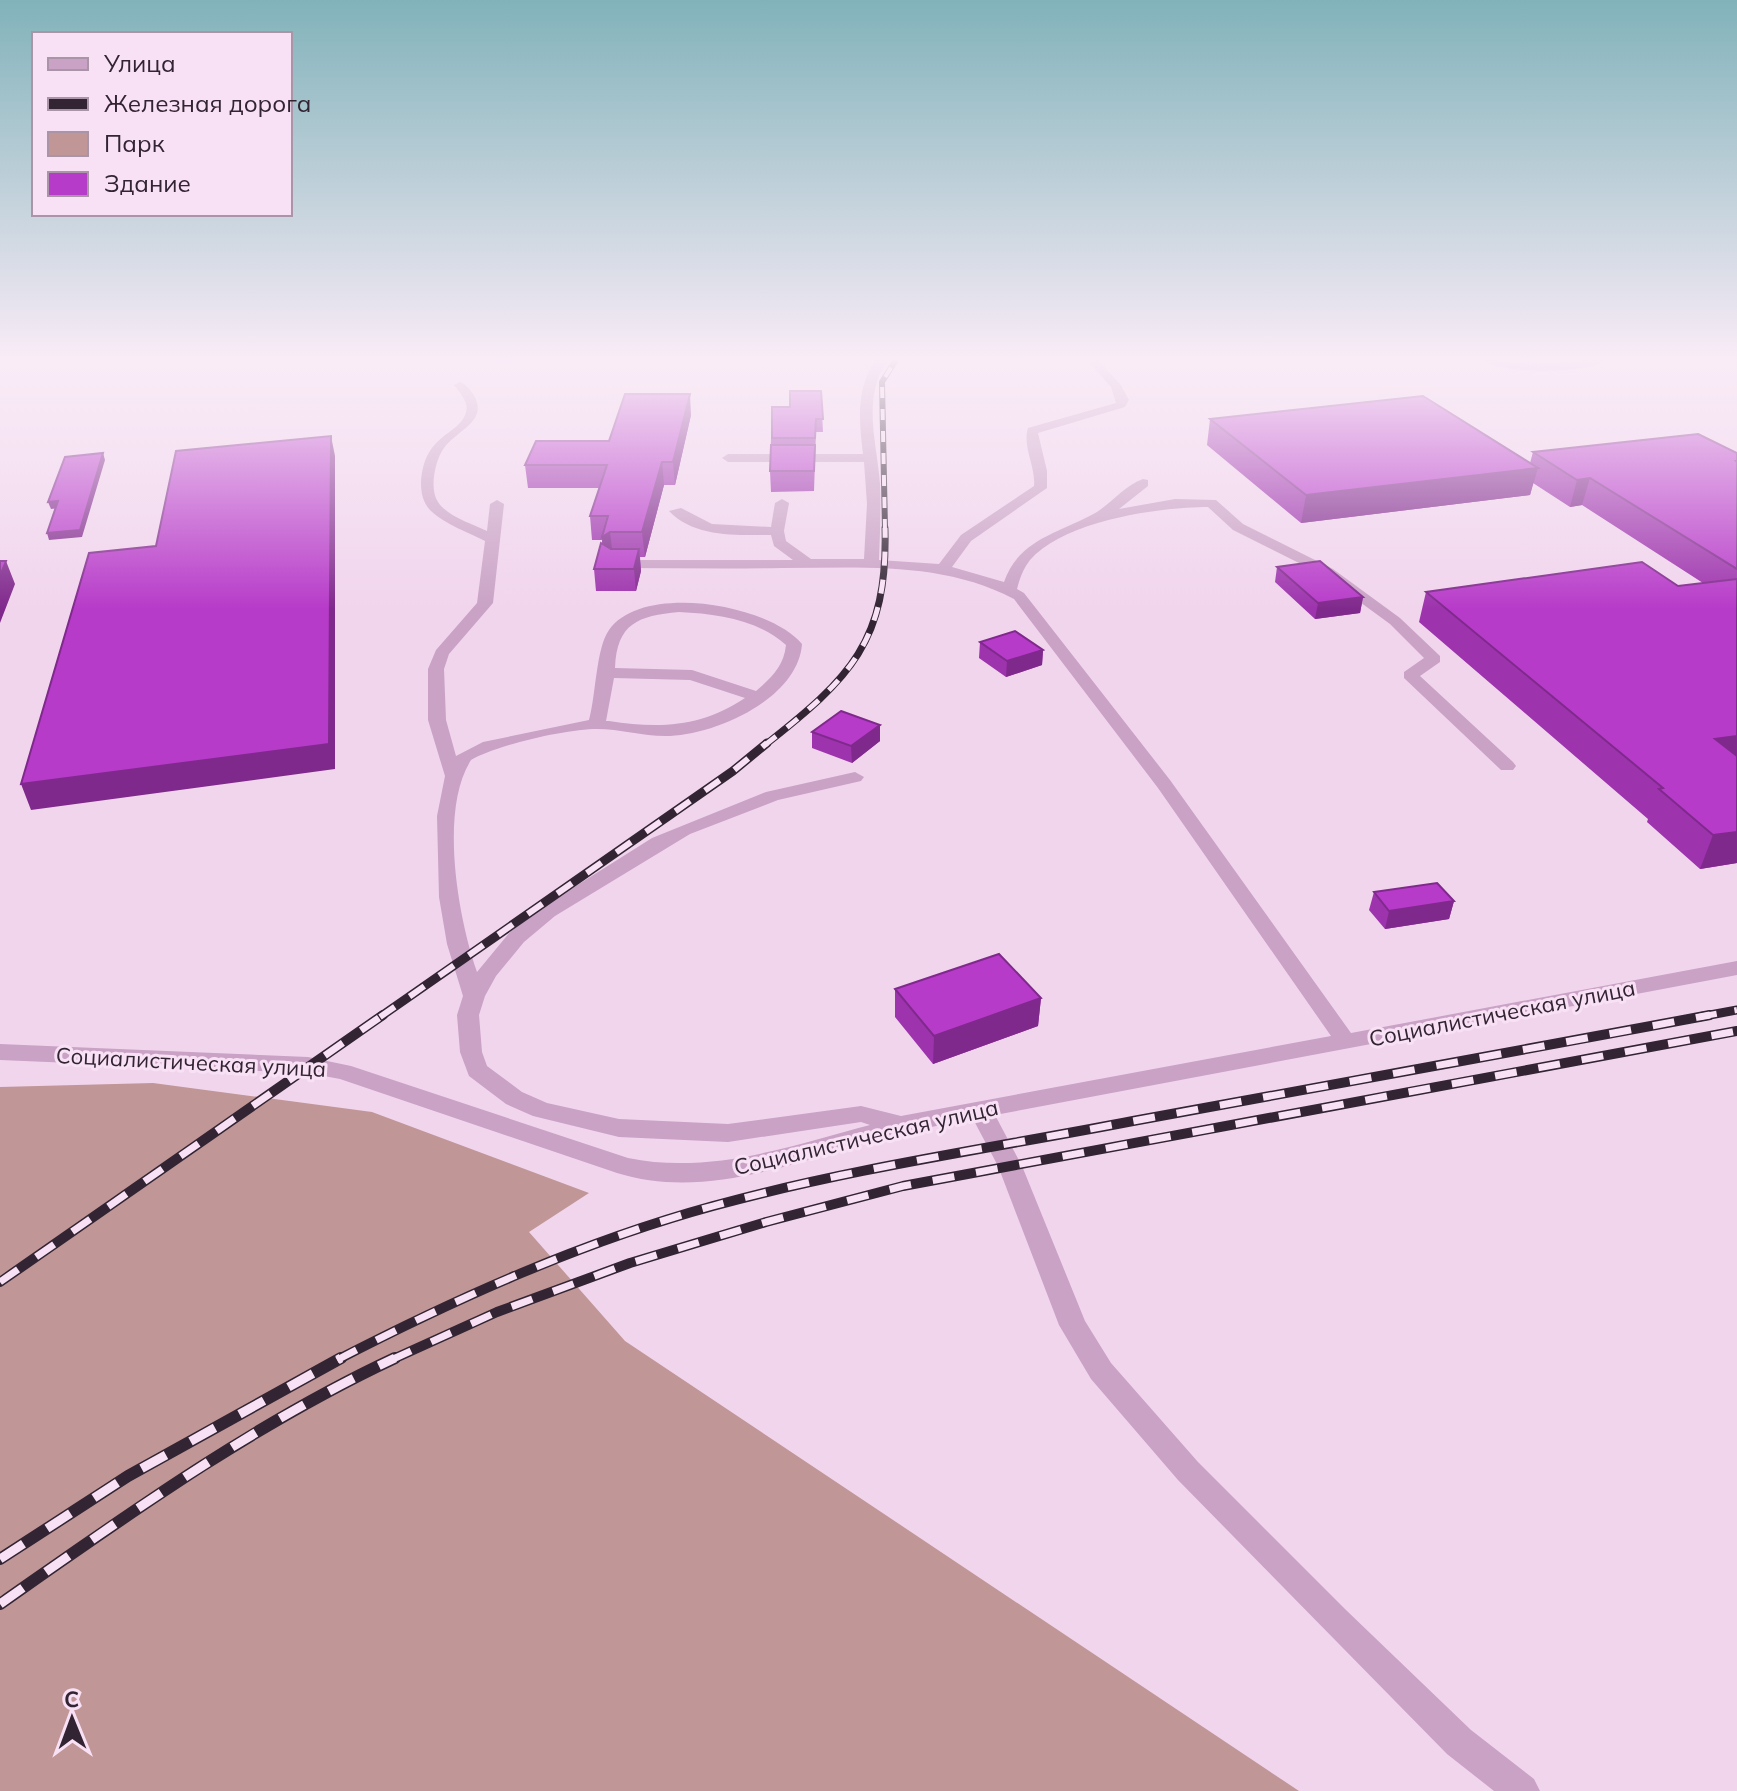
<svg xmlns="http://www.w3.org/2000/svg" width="1737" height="1791" viewBox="0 0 1737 1791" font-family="Mulish,sans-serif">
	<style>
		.green { fill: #c09697 }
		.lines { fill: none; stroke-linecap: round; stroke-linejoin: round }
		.minor { fill: #c9a2c5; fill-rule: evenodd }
		.rail-far4-casing { stroke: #322433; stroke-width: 6 }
		.rail-far3-casing { stroke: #322433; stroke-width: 7 }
		.rail-far2-casing { stroke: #322433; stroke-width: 9 }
		.rail-far1-casing { stroke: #322433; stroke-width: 10 }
		.rail-casing { stroke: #322433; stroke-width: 12 }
		.rail-far4 { stroke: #f9e1f5; stroke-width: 4; stroke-dasharray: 11; stroke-linecap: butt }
		.rail-far3 { stroke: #f9e1f5; stroke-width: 5; stroke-dasharray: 14; stroke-linecap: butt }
		.rail-far2 { stroke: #f9e1f5; stroke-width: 6; stroke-dasharray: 18; stroke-linecap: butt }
		.rail-far1 { stroke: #f9e1f5; stroke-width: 7; stroke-dasharray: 22; stroke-linecap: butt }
		.rail { stroke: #f9e1f5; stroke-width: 9; stroke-dasharray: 28; stroke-linecap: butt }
		.wall { fill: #9d33ad }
		.shaded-wall { fill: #80298d }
		.building { fill: #b73bc9; stroke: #80298d; stroke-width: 2 }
		.labels { text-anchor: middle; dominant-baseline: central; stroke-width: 6; stroke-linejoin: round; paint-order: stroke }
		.street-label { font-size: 22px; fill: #322433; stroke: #f9e1f5 }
	</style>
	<rect width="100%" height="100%" fill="#f1d5ed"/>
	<!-- green -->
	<path class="green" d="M 153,1083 L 372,1112 L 589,1193 L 529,1232 L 625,1341 L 1299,1791 L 0,1791 L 0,1087 Z"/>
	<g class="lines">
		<!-- minor -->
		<path class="minor" d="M 872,358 L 883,358 L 886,362 C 862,401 877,442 880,484 C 881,509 880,535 879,560 L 939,564 L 961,535 L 1034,486 C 1036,467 1022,446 1028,428 L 1116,403 L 1111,387 L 1085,358 L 1096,358 L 1120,384 L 1129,400 L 1125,407 L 1038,433 L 1047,471 L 1047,488 L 971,541 L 952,567 L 1004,582 C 1019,538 1061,533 1097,512 C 1112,502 1126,485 1143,479 L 1148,480 L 1148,486 L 1119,509 L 1175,499 L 1216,500 L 1243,524 L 1333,569 L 1400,618 L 1440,656 L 1440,662 L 1420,676 L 1513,762 L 1516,766 L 1513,770 L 1501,770 L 1404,678 L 1404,672 L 1424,658 L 1390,624 L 1323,575 L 1233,530 L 1208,507 C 1158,507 1064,521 1030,560 C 1023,569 1020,578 1017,589 L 1024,593 L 1170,780 L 1351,1033 L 1737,961 L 1737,975 L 995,1115 L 1022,1166 L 1085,1321 L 1111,1363 L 1198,1462 L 1346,1610 L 1471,1730 L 1534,1779 L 1540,1791 L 1494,1791 L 1447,1754 L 1178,1480 L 1091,1379 L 1059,1325 L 998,1166 L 973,1119 C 951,1123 929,1127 907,1132 C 814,1154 713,1203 617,1173 L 340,1079 L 308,1073 L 0,1060 L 0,1044 L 308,1057 L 351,1066 L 628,1158 C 710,1175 791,1146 870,1125 L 861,1122 L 728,1142 L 619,1137 L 533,1116 L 506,1104 L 469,1076 L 460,1052 L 457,1015 L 463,996 L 447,944 L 439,897 L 437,816 L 445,776 L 428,720 L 428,669 L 436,650 L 477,603 L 485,541 C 468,532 446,525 431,511 C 423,503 421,493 421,483 C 424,432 460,436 466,412 C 469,402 460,393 454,385 L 460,382 C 466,385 469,388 473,394 C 490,421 457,430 444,448 C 435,460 429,489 438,502 C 447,516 472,524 487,531 L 490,504 L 497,500 L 504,504 L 493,603 L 449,654 L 444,669 L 446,720 L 456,756 L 483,742 L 589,720 C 596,695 596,648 609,630 C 642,582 769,604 802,644 C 798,698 718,734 670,736 C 645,737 621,729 597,729 C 567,729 496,745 471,760 C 439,810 458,918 477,972 L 510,932 L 541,908 L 652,838 L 766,792 L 855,772 L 864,777 L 861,781 L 778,800 L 690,834 L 555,916 L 524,942 L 496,976 L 485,996 L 479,1015 L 482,1052 L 487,1066 L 522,1092 L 547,1103 L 619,1119 L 728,1124 L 861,1106 L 901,1116 L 1331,1036 L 1158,788 L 1014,599 C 942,561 860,568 781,568 C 725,569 670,568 615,568 L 608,564 L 615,560 L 793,560 L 774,546 L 771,535 C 737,535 695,538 669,511 L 681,508 L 712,524 L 771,527 L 775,503 L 782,499 L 789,503 L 784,531 L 786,541 L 811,559 L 864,559 L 867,504 L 864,462 L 728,462 L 722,458 L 728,454 L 863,454 C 859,421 856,391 874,362 ZM 679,612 C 718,614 756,619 786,645 C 784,666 771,678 756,691 L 692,670 L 615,668 C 617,623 638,616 679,612 ZM 614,678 L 690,680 L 745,698 C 702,727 660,729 609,721 L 606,721 Z
			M 1478,358 L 1529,364 L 1613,358 C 1587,374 1504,376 1478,358 Z"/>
		<!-- rail-far4 casing -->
		<g class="rail-far4-casing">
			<path id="rail-far4" d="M 885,530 L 882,382 L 897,358"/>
		</g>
		<!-- rail-far3 casing -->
		<g class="rail-far3-casing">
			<path id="rail-far3" d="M 765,745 C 850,678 888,642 885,528"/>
		</g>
		<!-- rail-far2 casing -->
		<g class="rail-far2-casing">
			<path id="rail-far2" d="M 380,1017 L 733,771 L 767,743
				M 1699,1017 L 1737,1010"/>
		</g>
		<!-- rail-far1 casing -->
		<g class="rail-far1-casing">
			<path id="rail-far1" d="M 0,1282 L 383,1015
				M 337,1360 C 457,1298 582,1242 713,1206 C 851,1168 993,1148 1133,1121 C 1325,1086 1518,1051 1710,1015
				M 391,1360 L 497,1312 L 630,1263 L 766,1222 L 903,1186 L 1737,1031"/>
		</g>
		<!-- rail casing -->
		<g class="rail-casing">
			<path id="rail" d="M 0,1559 L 128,1476 L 341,1358
				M 0,1604 C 127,1515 254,1424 395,1358"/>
		</g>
		<!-- rail-far4 -->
		<use href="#rail-far4" class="rail-far4"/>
		<!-- rail-far3 -->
		<use href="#rail-far3" class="rail-far3"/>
		<!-- rail-far2 -->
		<use href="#rail-far2" class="rail-far2"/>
		<!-- rail-far1 -->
		<use href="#rail-far1" class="rail-far1"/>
		<!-- rail -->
		<use href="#rail" class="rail"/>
	</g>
	<!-- wall -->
	<path class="wall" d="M 821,391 L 823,432 L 816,432 L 814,491 L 771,492 L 770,471 L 772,407 L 790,407 Z
		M 691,415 L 675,485 L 664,485 L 645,557 L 640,557 L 641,571 L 636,591 L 596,591 L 594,569 L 602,544 L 602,540 L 592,540 L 590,516 L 599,488 L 528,488 L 525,465 Z
		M 1210,419 L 1530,463 L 1533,452 L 1737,453 L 1737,863 L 1700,869 L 1647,822 L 1648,819 L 1419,622 L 1426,592 L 1678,586 L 1703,583 L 1582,505 L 1570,507 L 1533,483 L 1530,495 L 1301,523 L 1207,445 Z
		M 1277,567 L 1363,597 L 1360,613 L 1315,619 L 1275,582 Z
		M 980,642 L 1043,650 L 1042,665 L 1006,677 L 979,658 Z
		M 812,732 L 880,741 L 852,763 L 812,748 Z
		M 1374,892 L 1454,901 L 1449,919 L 1385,929 L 1369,910 Z
		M 895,989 L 1041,998 L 1038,1026 L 933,1064 L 895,1017 Z"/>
	<!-- shaded-wall -->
	<path class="shaded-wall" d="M 690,394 L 691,415 L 675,485 L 673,462 Z
		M 331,436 L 335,456 L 335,769 L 31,810 L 21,784 Z
		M 103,453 L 105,460 L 82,537 L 49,540 L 47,533 Z
		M 662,462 L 664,485 L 645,557 L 642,532 Z
		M 1538,468 L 1530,495 L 1301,523 L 1306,495 Z
		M 1590,478 L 1582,505 L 1570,507 L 1577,480 Z
		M 58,501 L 60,508 L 51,509 L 48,502 Z
		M 610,532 L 613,557 L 604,562 L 602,537 Z
		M 639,549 L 641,571 L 636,591 L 634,569 Z
		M 6,561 L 15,584 L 0,623 L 0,576 Z
		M 1363,597 L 1360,613 L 1315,619 L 1318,603 Z
		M 1043,650 L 1042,665 L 1006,677 L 1007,661 Z
		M 880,725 L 880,741 L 852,763 L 851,746 Z
		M 1737,736 L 1737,766 L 1715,739 Z
		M 1737,832 L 1737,863 L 1700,869 L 1713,835 Z
		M 1454,901 L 1449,919 L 1385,929 L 1389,911 Z
		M 1041,998 L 1038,1026 L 933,1064 L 934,1036 Z"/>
	<!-- building -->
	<path class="building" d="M 790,391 L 821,391 L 823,419 L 816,419 L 815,438 L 772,438 L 772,407 L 790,407 Z
		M 625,394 L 690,394 L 673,462 L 662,462 L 642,532 L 610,532 L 602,537 L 608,516 L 590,516 L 607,465 L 525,465 L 536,441 L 609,441 Z
		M 1423,396 L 1538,468 L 1306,495 L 1210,419 Z
		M 1698,434 L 1737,453 L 1737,461 L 1736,461 L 1737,462 L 1737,569 L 1590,478 L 1577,480 L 1533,452 Z
		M 331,436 L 329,744 L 21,784 L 89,553 L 156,546 L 176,451 Z
		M 771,445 L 815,445 L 814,471 L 770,471 Z
		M 103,453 L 80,530 L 47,533 L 58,501 L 48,502 L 65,457 Z
		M 601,543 L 611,549 L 639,549 L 634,569 L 594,569 Z
		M 0,561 L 6,561 L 0,576 Z
		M 1320,561 L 1363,597 L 1318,603 L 1277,567 Z
		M 1642,562 L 1678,586 L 1737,579 L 1737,736 L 1715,739 L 1737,756 L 1737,832 L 1713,835 L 1659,789 L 1663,788 L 1426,592 Z
		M 1015,631 L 1043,650 L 1007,661 L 980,642 Z
		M 841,711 L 880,725 L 851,746 L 812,732 Z
		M 1437,883 L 1454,901 L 1389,911 L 1374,892 Z
		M 999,954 L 1041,998 L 934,1036 L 895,989 Z"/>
	<!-- sky -->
	<linearGradient id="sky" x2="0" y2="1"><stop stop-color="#81b2ba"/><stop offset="0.59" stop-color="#f9ecf7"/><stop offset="1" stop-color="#f9ecf7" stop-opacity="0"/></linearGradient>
	<rect width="1737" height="609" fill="url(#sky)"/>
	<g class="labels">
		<!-- street labels -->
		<g class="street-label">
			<text transform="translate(1502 1013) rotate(-11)">Социалистическая улица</text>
			<text transform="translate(191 1062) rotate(3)">Социалистическая улица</text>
			<text transform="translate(866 1137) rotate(-13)">Социалистическая улица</text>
		</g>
	</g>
	<!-- legend -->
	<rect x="32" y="32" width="260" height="184" fill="#f9e1f5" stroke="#a995a7" stroke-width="2"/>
	<rect x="48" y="58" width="40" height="12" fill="#c9a2c5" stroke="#a995a7" stroke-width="2"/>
	<text x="104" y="72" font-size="24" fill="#322433">Улица</text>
	<rect x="48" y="98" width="40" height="12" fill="#322433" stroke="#a995a7" stroke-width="2"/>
	<text x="104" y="112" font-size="24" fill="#322433">Железная дорога</text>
	<rect x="48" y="132" width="40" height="24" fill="#c09697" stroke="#a995a7" stroke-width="2"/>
	<text x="104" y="152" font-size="24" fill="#322433">Парк</text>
	<rect x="48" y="172" width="40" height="24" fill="#b73bc9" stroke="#a995a7" stroke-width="2"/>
	<text x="104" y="192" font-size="24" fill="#322433">Здание</text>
	<!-- north arrow -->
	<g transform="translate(72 1719) rotate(359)" stroke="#f9e1f5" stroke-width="6" paint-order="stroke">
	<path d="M0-6L14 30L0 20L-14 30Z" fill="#322433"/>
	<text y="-12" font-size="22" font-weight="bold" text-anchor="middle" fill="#322433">С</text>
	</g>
</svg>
